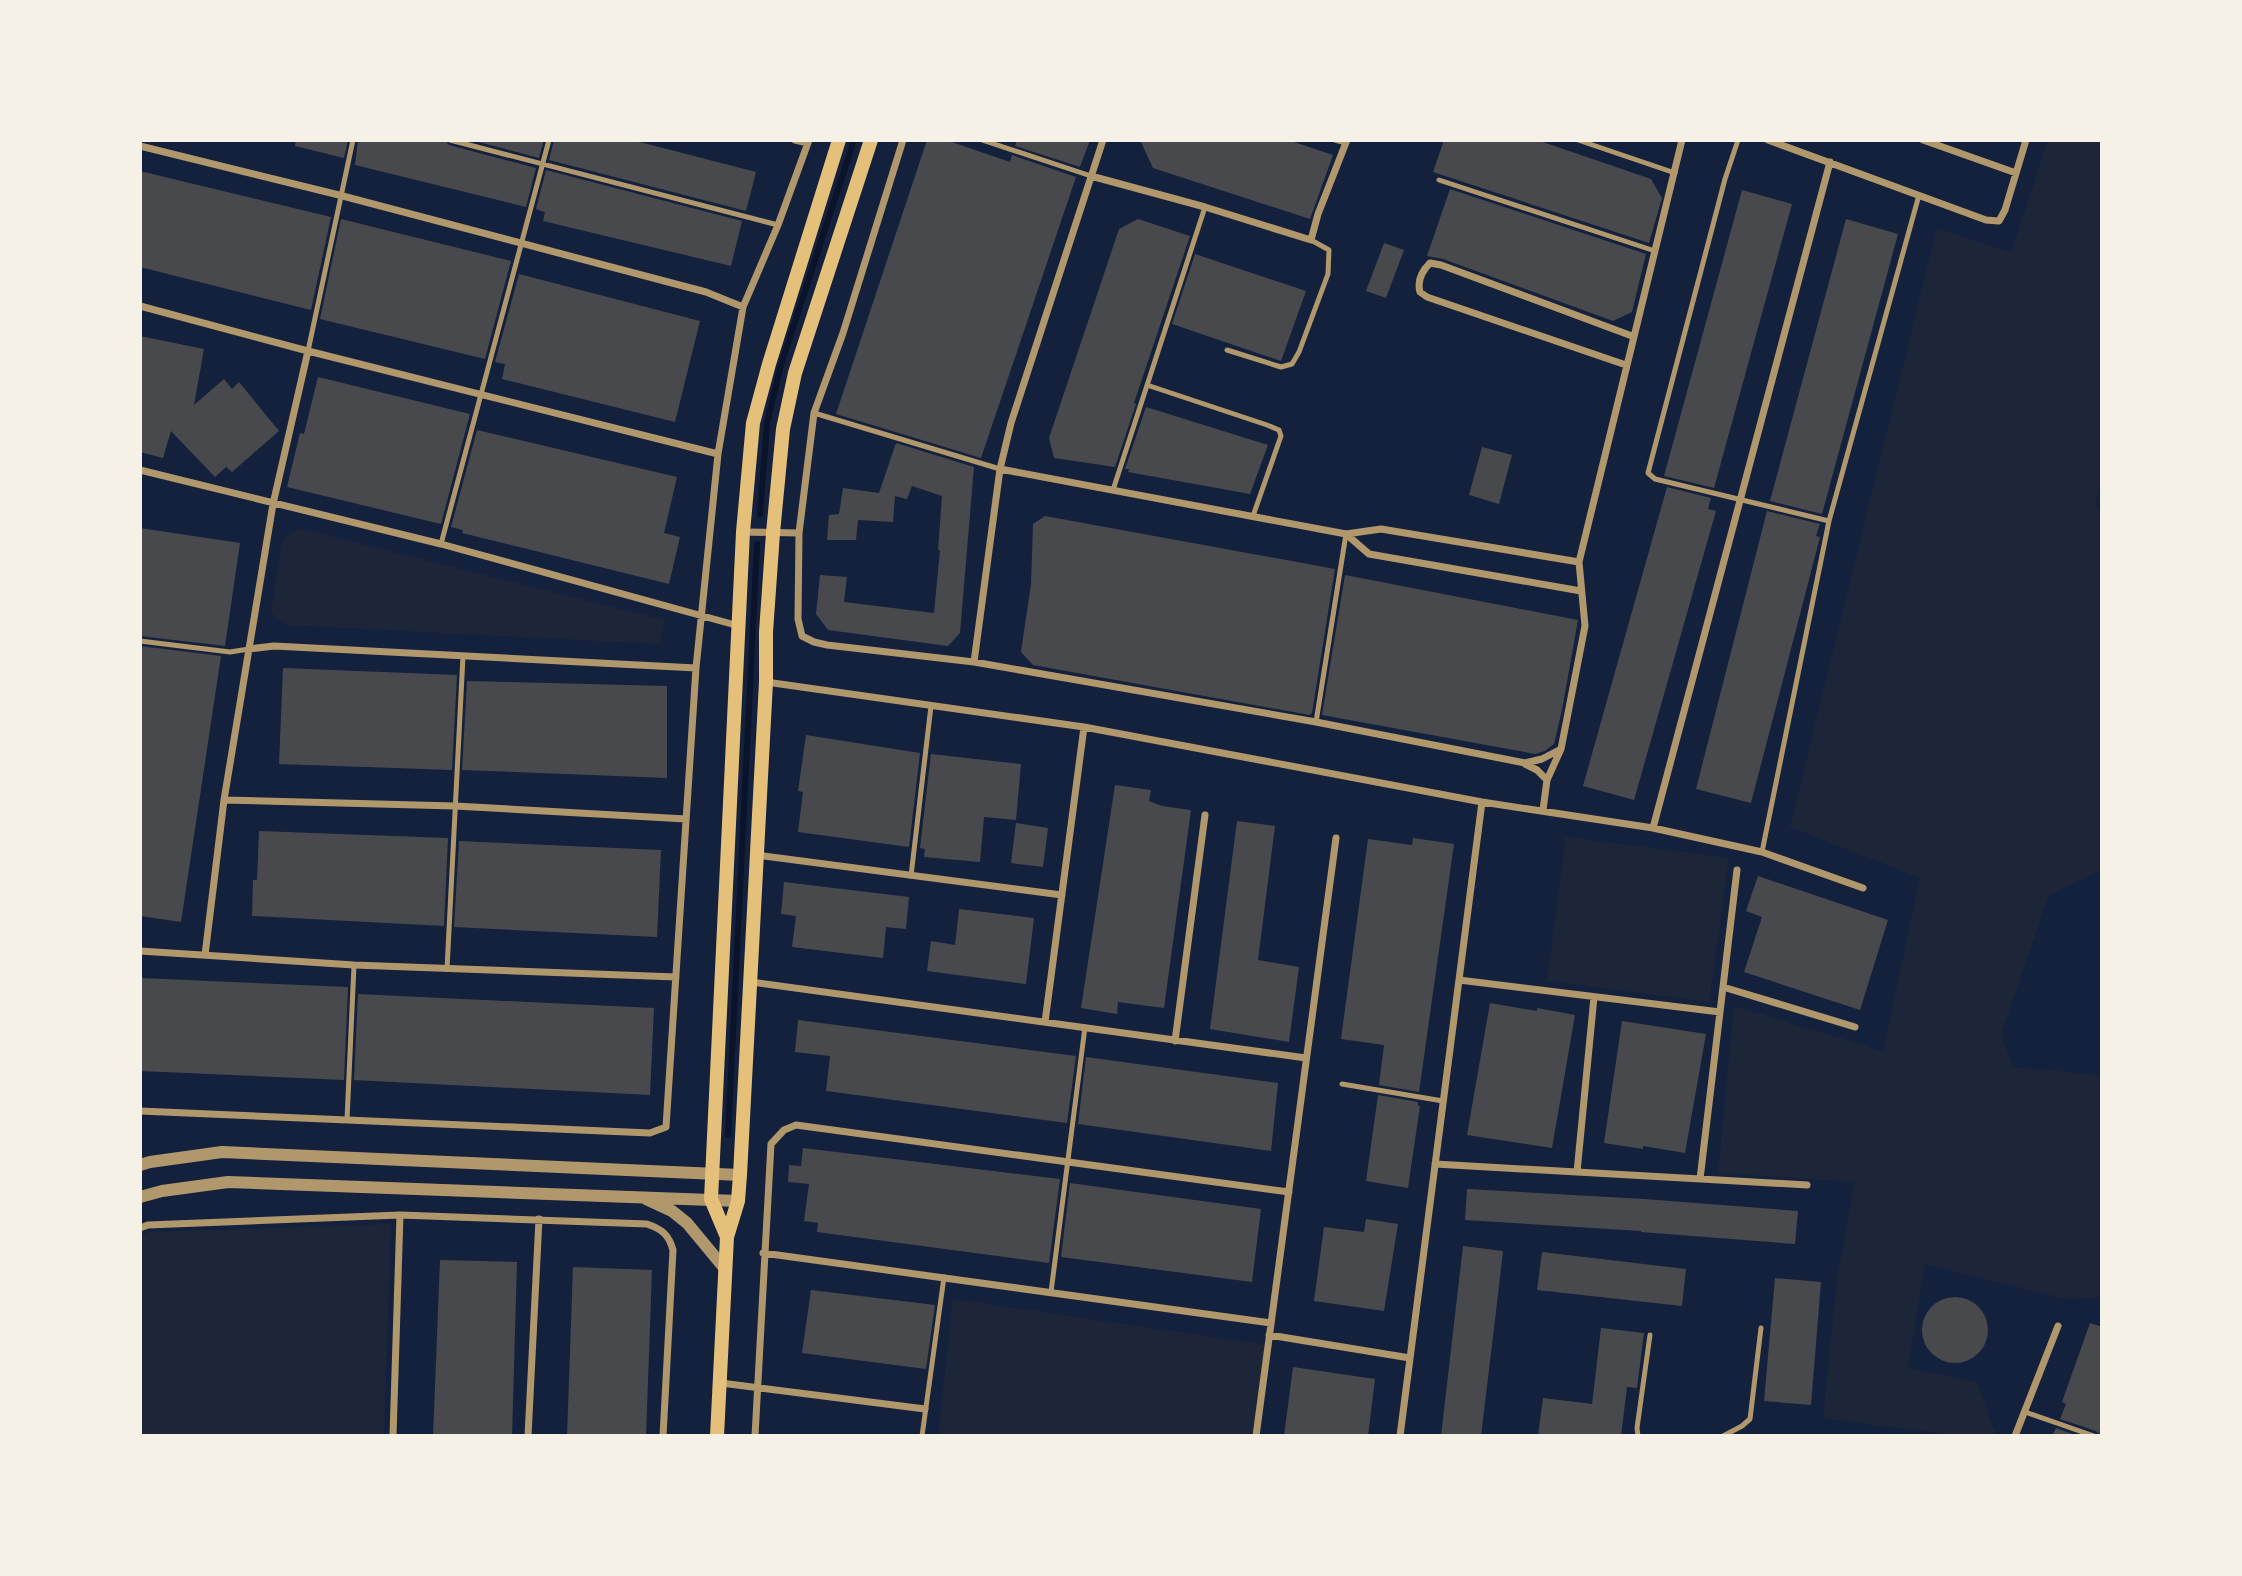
<svg xmlns="http://www.w3.org/2000/svg" width="2242" height="1576" viewBox="0 0 2242 1576" font-family="'Noto Sans',sans-serif">
	<style>
		.green { fill: #1d2539 }
		.lines { fill: none; stroke-linecap: round; stroke-linejoin: round }
		.stream { stroke: #0b132b; stroke-width: 6 }
		.building { fill: #48494c }
		.service { stroke: #b1986c; stroke-width: 5 }
		.minor { stroke: #b1986c; stroke-width: 7 }
		.tertiary { stroke: #b1986c; stroke-width: 12 }
		.secondary { stroke: #e5c07b; stroke-width: 14 }
	</style>
	<rect width="100%" height="100%" fill="#14213d"/>
	<!-- green -->
	<path class="green" d="M 2048,140 L 2102,140 L 2102,482 L 2095,504 L 2102,517 L 2102,870 L 2049,895 L 2001,1034 L 2013,1067 L 2102,1075 L 2102,1297 L 2066,1299 L 1925,1264 L 1908,1368 L 1977,1382 L 1996,1436 L 1959,1436 L 1823,1418 L 1837,1279 L 1855,1182 L 1718,1173 L 1734,1006 L 1883,1051 L 1920,878 L 1790,827 L 1937,228 L 2011,253 Z
		M 298,528 L 665,620 L 659,644 L 286,625 L 271,613 L 282,541 Z
		M 1566,837 L 1729,858 L 1709,1002 L 1547,981 Z
		M 391,1224 L 384,1436 L 140,1436 L 140,1235 L 150,1232 Z
		M 953,1299 L 1267,1345 L 1252,1436 L 938,1436 Z"/>
	<g class="lines">
		<!-- stream -->
		<path class="stream" d="M 760,514 L 767,423 L 781,365 L 854,140
			M 728,1135 L 757,544"/>
	</g>
	<!-- building -->
	<path class="building" d="M 296,140 L 348,140 L 344,158 L 295,146 Z
		M 358,140 L 445,140 L 449,145 L 536,168 L 526,207 L 355,165 Z
		M 471,140 L 544,140 L 539,158 Z
		M 554,140 L 632,140 L 756,172 L 746,211 L 549,160 Z
		M 927,140 L 946,140 L 1010,162 L 1012,155 L 1076,177 L 981,458 L 836,414 Z
		M 1017,140 L 1090,140 L 1080,167 L 1015,146 Z
		M 1140,140 L 1288,140 L 1333,155 L 1310,219 L 1153,168 Z
		M 1444,140 L 1537,140 L 1651,179 L 1662,198 L 1649,243 L 1433,172 Z
		M 546,170 L 742,221 L 731,266 L 543,221 L 545,212 L 536,209 Z
		M 140,171 L 331,217 L 311,310 L 140,267 Z
		M 1450,189 L 1646,254 L 1632,312 L 1613,321 L 1443,259 L 1427,256 Z
		M 1742,190 L 1792,204 L 1714,488 L 1664,476 Z
		M 341,219 L 511,261 L 485,359 L 320,319 Z
		M 1138,219 L 1190,236 L 1134,403 L 1136,404 L 1115,467 L 1054,458 L 1049,438 L 1119,229 Z
		M 1846,219 L 1898,234 L 1822,514 L 1770,501 Z
		M 1384,243 L 1404,250 L 1386,298 L 1366,291 Z
		M 1195,254 L 1306,291 L 1281,361 L 1172,324 Z
		M 519,274 L 700,321 L 675,422 L 502,379 L 505,364 L 495,362 Z
		M 140,336 L 204,349 L 194,405 L 224,379 L 232,389 L 239,382 L 279,431 L 232,472 L 226,467 L 215,477 L 171,431 L 163,458 L 140,452 Z
		M 318,377 L 470,414 L 441,524 L 287,487 L 300,433 L 304,434 Z
		M 1146,407 L 1268,445 L 1250,494 L 1128,472 L 1129,469 L 1125,469 Z
		M 477,430 L 677,477 L 664,533 L 680,537 L 669,584 L 462,533 L 463,530 L 451,527 Z
		M 896,443 L 974,467 L 960,633 L 948,646 L 828,630 L 816,614 L 820,575 L 847,577 L 844,602 L 934,613 L 940,550 L 938,550 L 942,496 L 912,486 L 907,499 L 895,496 L 893,522 L 858,520 L 856,540 L 827,540 L 829,515 L 839,514 L 843,488 L 879,493 Z
		M 1482,447 L 1512,455 L 1499,504 L 1469,495 Z
		M 1667,487 L 1711,498 L 1708,509 L 1716,511 L 1634,800 L 1583,786 Z
		M 1767,511 L 1820,524 L 1816,536 L 1820,537 L 1751,803 L 1696,789 Z
		M 1045,516 L 1335,569 L 1312,713 L 1310,715 L 1033,665 L 1021,652 L 1031,584 L 1033,524 Z
		M 140,528 L 240,543 L 225,646 L 140,636 Z
		M 1345,575 L 1578,620 L 1562,710 L 1554,744 L 1545,751 L 1535,754 L 1322,715 Z
		M 140,646 L 221,656 L 181,922 L 140,916 Z
		M 283,668 L 457,675 L 452,770 L 279,764 Z
		M 467,681 L 667,686 L 667,778 L 462,770 Z
		M 806,735 L 920,753 L 909,847 L 798,832 L 803,792 L 798,791 Z
		M 931,754 L 1021,764 L 1016,820 L 984,817 L 980,862 L 924,857 L 925,849 L 920,848 Z
		M 1115,785 L 1151,790 L 1149,801 L 1162,806 L 1191,810 L 1164,1008 L 1118,1002 L 1117,1014 L 1081,1008 Z
		M 1237,821 L 1275,826 L 1258,960 L 1299,967 L 1289,1042 L 1210,1029 Z
		M 1016,823 L 1048,828 L 1043,867 L 1011,863 Z
		M 259,831 L 448,838 L 444,926 L 252,916 L 253,880 L 257,880 Z
		M 1413,838 L 1454,844 L 1419,1092 L 1379,1085 L 1384,1045 L 1341,1039 L 1368,839 L 1412,845 Z
		M 459,841 L 661,850 L 657,937 L 454,927 Z
		M 1758,876 L 1888,920 L 1860,1010 L 1744,972 L 1762,917 L 1746,911 Z
		M 784,882 L 909,897 L 906,929 L 886,927 L 883,958 L 792,947 L 796,916 L 781,914 Z
		M 959,909 L 1034,918 L 1026,984 L 927,971 L 931,941 L 955,945 Z
		M 140,978 L 348,987 L 344,1080 L 140,1071 Z
		M 358,994 L 654,1008 L 650,1095 L 354,1080 Z
		M 1490,1003 L 1537,1011 L 1537,1008 L 1575,1015 L 1552,1148 L 1467,1135 Z
		M 798,1020 L 1076,1056 L 1067,1123 L 826,1091 L 830,1056 L 795,1052 Z
		M 1622,1021 L 1706,1034 L 1685,1153 L 1643,1146 L 1643,1149 L 1604,1143 Z
		M 1086,1057 L 1278,1083 L 1271,1151 L 1078,1124 Z
		M 1378,1095 L 1418,1102 L 1418,1106 L 1420,1106 L 1408,1188 L 1366,1181 Z
		M 803,1148 L 1060,1179 L 1049,1263 L 817,1232 L 818,1223 L 804,1221 L 809,1184 L 788,1182 L 789,1165 L 801,1166 Z
		M 1070,1183 L 1261,1209 L 1252,1282 L 1061,1257 Z
		M 1467,1189 L 1644,1199 L 1798,1211 L 1795,1244 L 1641,1232 L 1641,1231 L 1465,1220 Z
		M 1366,1219 L 1398,1224 L 1384,1311 L 1314,1301 L 1324,1227 L 1364,1232 Z
		M 1463,1246 L 1503,1251 L 1495,1320 L 1481,1436 L 1441,1436 Z
		M 1542,1252 L 1686,1269 L 1682,1306 L 1537,1290 Z
		M 440,1260 L 517,1262 L 512,1436 L 433,1436 Z
		M 573,1267 L 652,1270 L 646,1436 L 567,1436 Z
		M 1775,1278 L 1821,1282 L 1811,1405 L 1764,1401 Z
		M 811,1290 L 935,1305 L 926,1369 L 802,1353 Z
		M1922 1330a33 33 0 1 1 66 0a33 33 0 1 1-66 0Z
		M 2090,1323 L 2102,1327 L 2102,1426 L 2099,1434 L 2096,1431 L 2060,1419 L 2066,1404 L 2062,1402 Z
		M 1601,1328 L 1644,1333 L 1637,1388 L 1627,1387 L 1621,1436 L 1538,1436 L 1543,1398 L 1592,1404 Z
		M 1293,1367 L 1375,1379 L 1368,1436 L 1284,1436 Z
		M 2056,1428 L 2078,1436 L 2052,1436 Z"/>
	<g class="lines">
		<!-- service -->
		<path class="service" d="M 450,140 L 778,225
			M 982,140 L 1091,176
			M 1335,140 L 1346,143
			M 1578,140 L 1675,173
			M 1738,140 L 1725,179 L 1648,473 L 1655,479 L 1829,521
			M 1439,180 L 1655,251
			M 1227,350 L 1281,367 L 1292,364 L 1299,352 L 1328,274 L 1329,250 L 1311,240
			M 308,351 L 353,140
			M 1147,385 L 1267,425 L 1279,430 L 1281,436 L 1253,516
			M 814,413 L 1000,469
			M 1113,490 L 1205,207
			M 441,544 L 549,140
			M 140,641 L 230,652 L 249,649
			M 1316,722 L 1346,534
			M 1762,852 L 1829,521 L 1919,195
			M 911,876 L 931,706
			M 447,969 L 463,656
			M 1342,1084 L 1443,1101
			M 347,1120 L 354,965
			M 1051,1292 L 1085,1027
			M 2025,1412 L 2094,1436
			M 922,1436 L 944,1277
			M 1638,1436 L 1637,1428 L 1650,1335
			M 1723,1436 L 1742,1426 L 1750,1419 L 1761,1328"/>
		<!-- minor -->
		<path class="minor" d="M 795,140 L 808,143
			M 903,140 L 843,333 L 814,413 L 799,533 L 798,619 L 802,636 L 814,642 L 827,645 L 974,662 L 1316,722 L 1525,763 L 1542,759 L 1561,749
			M 1768,140 L 1986,220 L 1999,221 L 2005,210 L 2026,140
			M 1923,140 L 2016,173
			M 140,146 L 339,195 L 706,292 L 743,307
			M 1091,176 L 1205,207 L 1311,240 L 1318,214 L 1347,140
			M 140,306 L 308,351 L 718,454
			M 1626,365 L 1427,297 L 1420,292 C 1417,281 1422,271 1430,263 L 1441,265 L 1632,336
			M 1000,469 L 1346,534 L 1381,529 L 1579,562
			M 140,470 L 441,544 L 739,626
			M 743,532 L 799,533
			M 1346,534 L 1369,554 L 1581,591
			M 249,649 L 274,646 L 696,668
			M 974,662 L 1000,469 L 1011,423 L 1103,140
			M 766,682 L 1084,727 L 1482,802 L 1653,828 L 1762,852 L 1863,888
			M 1525,764 L 1537,770 L 1547,780
			M 224,800 L 455,806 L 686,819
			M 1543,810 L 1547,780 L 1561,749 L 1585,626 L 1579,562 L 1682,140
			M 1653,828 L 1830,162
			M 757,855 L 1062,895
			M 140,951 L 354,965 L 676,977
			M 205,955 L 224,800 L 273,504 L 308,351
			M 1459,980 L 1720,1012
			M 751,982 L 1306,1058
			M 1723,987 L 1855,1027
			M 1045,1022 L 1084,727
			M 1175,1041 L 1205,815
			M 140,1111 L 650,1133 L 666,1127 L 696,668 L 718,454 L 743,307 L 778,225 L 809,140
			M 1435,1164 L 1807,1185
			M 1577,1172 L 1594,997
			M 1700,1179 L 1737,870
			M 140,1228 L 148,1225 L 400,1215 L 647,1224 C 662,1229 669,1235 673,1250 L 663,1436
			M 763,1253 L 1271,1323
			M 1269,1335 L 1410,1358
			M 721,1383 L 925,1409
			M 393,1436 L 400,1215
			M 528,1436 L 539,1219
			M 755,1436 L 771,1144 L 784,1130 L 796,1125 L 1289,1192
			M 1256,1436 L 1336,838
			M 1400,1436 L 1482,802
			M 2015,1436 L 2058,1326"/>
		<!-- tertiary -->
		<path class="tertiary" d="M 140,1165 L 150,1162 L 222,1152 L 740,1175
			M 140,1197 L 162,1191 L 228,1182 L 738,1201
			M 646,1199 L 672,1211 L 687,1223 L 726,1270"/>
		<!-- secondary -->
		<path class="secondary" d="M 727,1237 L 711,1199 L 743,532 L 753,423 L 769,364 L 839,140
			M 717,1436 L 727,1237 L 738,1201 L 740,1175 L 766,682 L 766,632 L 773,533 L 783,429 L 795,373 L 871,140"/>
	</g>
	<!-- border -->
	<rect width="2242" height="1576" fill="none" stroke="#f6f1e7" stroke-width="284"/>
</svg>
